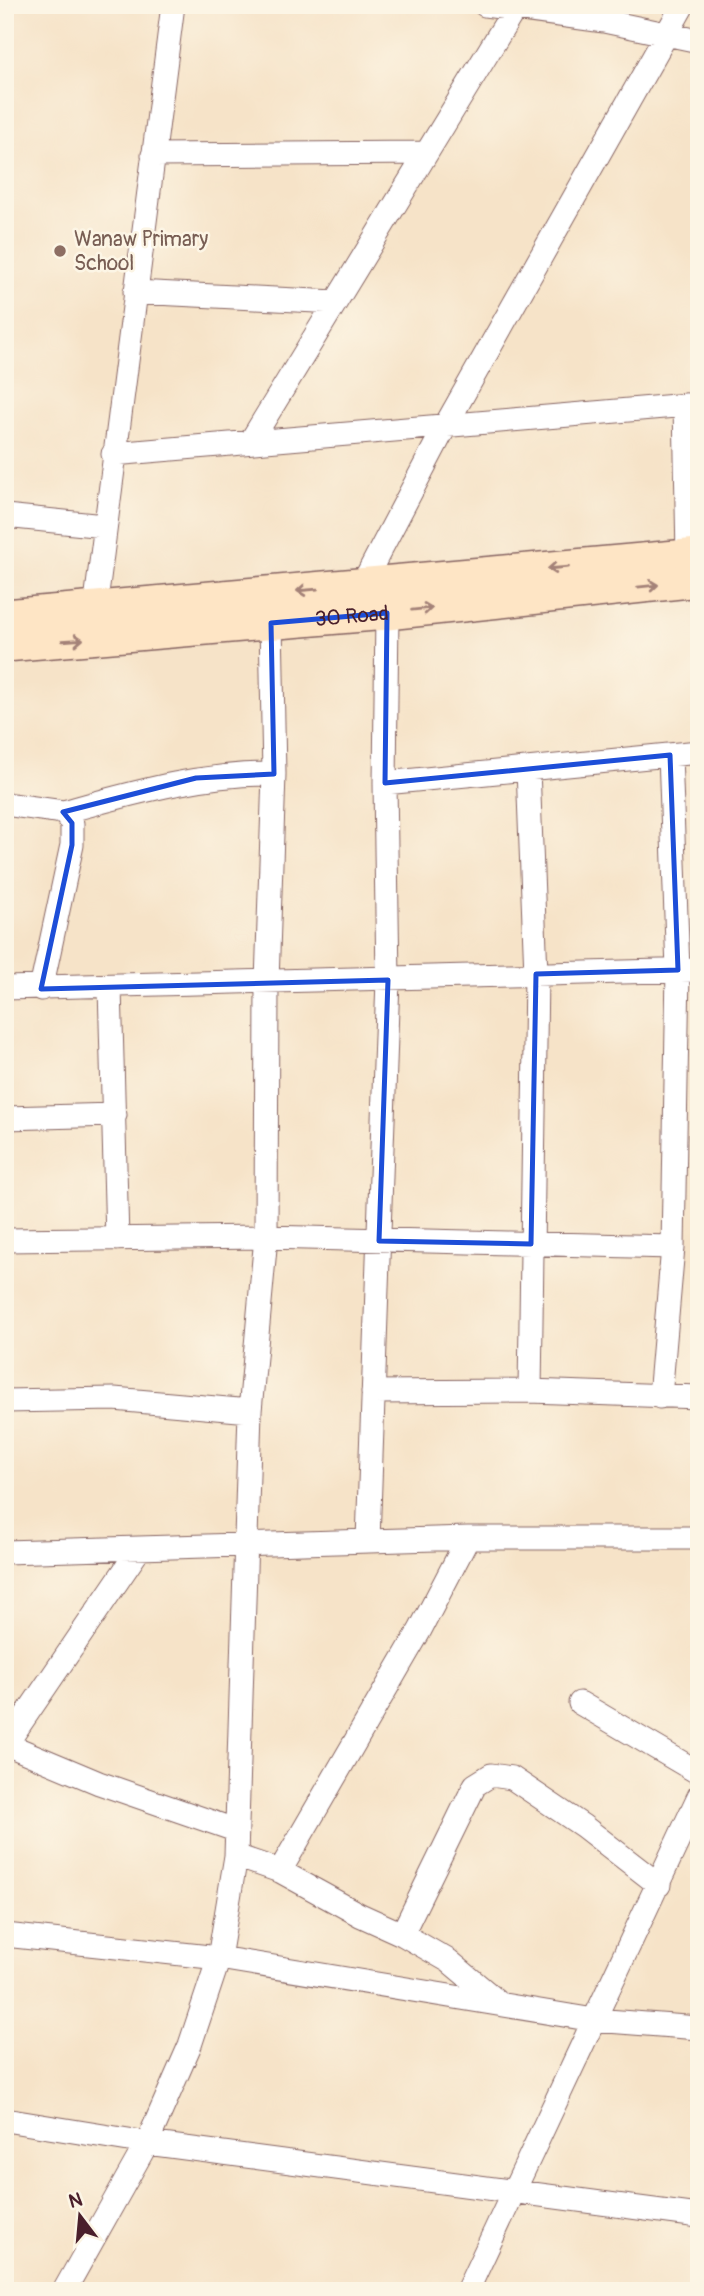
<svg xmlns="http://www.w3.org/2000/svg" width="704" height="2296" viewBox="0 0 704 2296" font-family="Pangolin,sans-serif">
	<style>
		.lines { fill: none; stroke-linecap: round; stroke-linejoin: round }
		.street-casing { stroke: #866462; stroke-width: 25 }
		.secondary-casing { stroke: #866462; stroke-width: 36 }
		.street { stroke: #fff; stroke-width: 23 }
		.secondary { stroke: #fee5c5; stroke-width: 33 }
		.oneway { stroke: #a48278 }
		.marked { fill: none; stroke: #1d4ed8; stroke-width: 5; stroke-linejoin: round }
		.education-dot { fill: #8d6e63; stroke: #fcf5e5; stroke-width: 2.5 }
		.labels { text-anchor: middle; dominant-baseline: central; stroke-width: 5; stroke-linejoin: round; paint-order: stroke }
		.education-label { font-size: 21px; fill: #785e54; stroke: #fcf5e5; text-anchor: start }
		.street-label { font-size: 21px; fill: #4a1f2b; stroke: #fcf5e5 }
	</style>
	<rect width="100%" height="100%" fill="#fcf5e5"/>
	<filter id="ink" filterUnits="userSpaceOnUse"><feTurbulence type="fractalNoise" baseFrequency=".0143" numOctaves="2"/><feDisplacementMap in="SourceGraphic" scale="14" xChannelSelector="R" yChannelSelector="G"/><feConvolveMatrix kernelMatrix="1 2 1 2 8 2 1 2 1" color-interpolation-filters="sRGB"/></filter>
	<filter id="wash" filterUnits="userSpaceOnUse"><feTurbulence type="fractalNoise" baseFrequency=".00686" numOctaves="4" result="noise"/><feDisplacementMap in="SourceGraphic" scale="28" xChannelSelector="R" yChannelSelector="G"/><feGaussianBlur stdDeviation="1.57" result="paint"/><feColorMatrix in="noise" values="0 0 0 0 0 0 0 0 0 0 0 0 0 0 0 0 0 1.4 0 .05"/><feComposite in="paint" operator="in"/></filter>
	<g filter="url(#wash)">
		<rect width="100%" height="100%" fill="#f6e3c8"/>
	</g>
	<g filter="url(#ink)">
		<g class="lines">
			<!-- street casing -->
			<g class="street-casing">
				<path id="street" d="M 485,5 L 604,21 L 699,41
					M 153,155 L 426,153
					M 135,292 L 336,302
					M 685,405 L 688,556
					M 251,441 L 517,5
					M 113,454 L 699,404
					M 5,516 L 104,526
					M 362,585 L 447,423 L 683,5
					M 95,609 L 173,5
					M 528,769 L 536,974 L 530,1391
					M 385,783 L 699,752
					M 5,804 L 63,812 L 72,823 L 72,845 L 41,989
					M 63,812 C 133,793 201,773 274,774
					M 110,987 L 117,1239
					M 5,988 L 699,970
					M 5,1118 L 115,1115
					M 5,1240 L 266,1237 L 673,1247
					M 373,1392 L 530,1391 L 699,1397
					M 660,1397 L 673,1247 L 678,970 L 670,755
					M 5,1401 L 114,1399 L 250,1411
					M 368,1540 L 388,980 L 385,783 L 387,613
					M 5,1552 L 468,1538 L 699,1538
					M 580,1703 L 699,1773
					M 6,1744 L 99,1783 L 235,1830
					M 5,1746 L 140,1548
					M 236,1856 L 280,1871 L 360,1915 L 402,1934 L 449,1961 L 498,2002
					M 280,1871 L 420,1630 L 468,1538
					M 402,1934 L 475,1785 L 491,1775 L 512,1778 L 583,1826 L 659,1885
					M 5,1935 L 219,1958 L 594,2020 L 699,2028
					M 5,2120 L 147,2143 L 699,2216
					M 64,2291 L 147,2143 L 190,2045 L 219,1958 L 236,1856 L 250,1411 L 266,1237 L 267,982 L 274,774 L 271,623
					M 467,2291 L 699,1796"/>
			</g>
			<!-- secondary casing -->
			<g class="secondary-casing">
				<g id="secondary">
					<path d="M 5,616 L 699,555"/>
					<path id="s1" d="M 5,645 L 387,613 L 699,580"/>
				</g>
			</g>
			<!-- street -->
			<use href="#street" class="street"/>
			<!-- secondary -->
			<use href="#secondary" class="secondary"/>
		</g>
		<!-- one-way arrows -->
		<defs><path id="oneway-shaft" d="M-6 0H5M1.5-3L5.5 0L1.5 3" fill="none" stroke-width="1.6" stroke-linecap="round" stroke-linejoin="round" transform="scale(1.75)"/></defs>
		<g class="oneway">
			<use href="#oneway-shaft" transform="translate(558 568) rotate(175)"/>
			<use href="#oneway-shaft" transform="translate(648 586) rotate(-6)"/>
			<use href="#oneway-shaft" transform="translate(307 590) rotate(175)"/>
			<use href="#oneway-shaft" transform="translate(422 609) rotate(-6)"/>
			<use href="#oneway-shaft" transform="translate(73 640) rotate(-4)"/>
		</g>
	</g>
	<!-- marked area -->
	<path class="marked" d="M 387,613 L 385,783 L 670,755 L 678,970 L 536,974 L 531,1244 L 379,1241 L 388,980 L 41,989 L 72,845 L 72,823 L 63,812 L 196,778 L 274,774 L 271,623 Z"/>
	<!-- markers -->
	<circle class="education-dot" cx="60" cy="251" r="7"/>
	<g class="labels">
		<!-- education labels -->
		<g class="education-label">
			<text x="74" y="239">Wanaw Primary<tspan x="74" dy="24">School</tspan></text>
		</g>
		<!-- street labels -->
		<g class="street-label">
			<text stroke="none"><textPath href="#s1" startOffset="348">30 Road</textPath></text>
		</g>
	</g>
	<!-- margin -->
	<rect width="704" height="2296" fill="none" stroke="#fcf5e5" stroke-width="28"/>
	<!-- north arrow -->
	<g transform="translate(80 2216) rotate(344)" stroke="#fcf5e5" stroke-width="5" paint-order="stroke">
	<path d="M0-5L12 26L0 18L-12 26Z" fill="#4a1f2b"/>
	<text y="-10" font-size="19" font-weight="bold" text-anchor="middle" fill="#4a1f2b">N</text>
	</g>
</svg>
